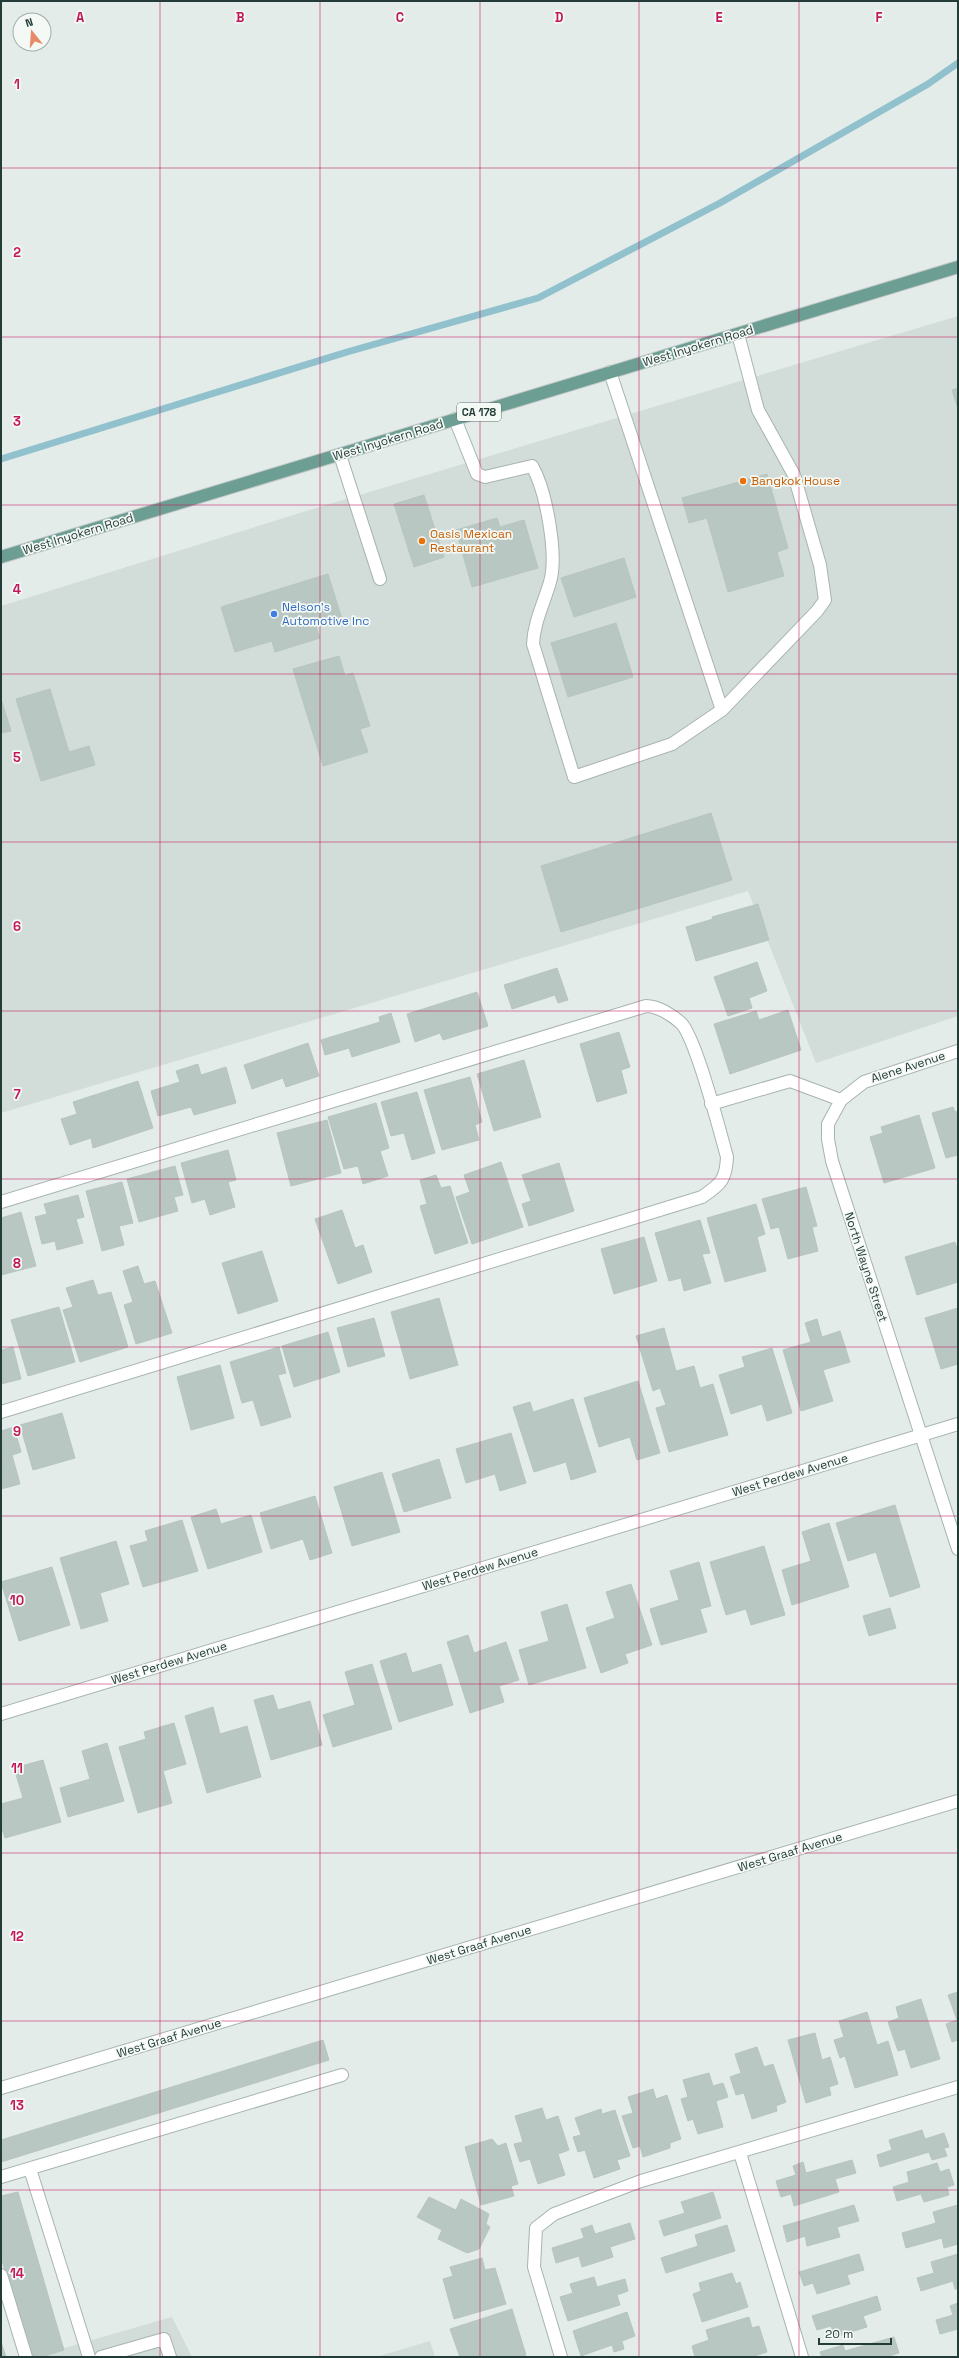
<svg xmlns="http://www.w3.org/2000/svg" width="959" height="2358" viewBox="0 0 959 2358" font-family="'Space Grotesk',sans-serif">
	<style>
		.built { fill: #d2dcd8 }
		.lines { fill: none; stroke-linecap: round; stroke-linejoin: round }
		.stream { stroke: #90c1cc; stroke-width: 7 }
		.building { fill: #b9c7c2; stroke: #b6c5c0 }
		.minor-casing { stroke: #a7b4b0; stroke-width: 14 }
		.major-casing { stroke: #c2c8c7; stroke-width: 14 }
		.minor { stroke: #fff; stroke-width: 12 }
		.major { stroke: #6c9e93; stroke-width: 12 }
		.grid { fill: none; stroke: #c2185b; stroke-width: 1; stroke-opacity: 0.55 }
		.food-dot { fill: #e8710a; stroke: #f4f9f6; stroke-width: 1.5 }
		.shop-dot { fill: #3f7fe0; stroke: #f4f9f6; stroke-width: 1.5 }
		.labels { text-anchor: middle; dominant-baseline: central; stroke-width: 3.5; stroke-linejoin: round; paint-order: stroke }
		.shield { fill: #f4f9f6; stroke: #627570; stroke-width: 1 }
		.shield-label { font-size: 11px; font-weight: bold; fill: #243c37 }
		.street-label { font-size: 12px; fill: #243c37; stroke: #f4f9f6 }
		.food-label { font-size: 12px; fill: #c56008; stroke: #f4f9f6; text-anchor: start }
		.shop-label { font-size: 12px; fill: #366cbe; stroke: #f4f9f6; text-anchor: start }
		.grid-label { font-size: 13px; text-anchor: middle; font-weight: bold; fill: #c2185b; stroke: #f4f9f6; stroke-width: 3.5; stroke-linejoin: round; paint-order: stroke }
	</style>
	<rect width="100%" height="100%" fill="#e4ece9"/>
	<!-- built -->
	<path class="built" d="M 958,316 L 958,1016 L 816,1063 L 748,891 L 1,1113 L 1,606 L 316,508 Z
		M 172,2317 L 192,2357 L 33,2357 Z
		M 430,2341 L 435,2357 L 376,2357 Z"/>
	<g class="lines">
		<!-- stream -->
		<path class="stream" d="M 1,459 L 347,352 L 538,298 L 720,203 L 928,84 L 958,63"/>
	</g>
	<!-- building -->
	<path class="building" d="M 958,388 L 958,409 L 952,390 Z
		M 767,474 L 788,548 L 777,552 L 784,576 L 728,592 L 707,518 L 689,523 L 682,498 Z
		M 424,495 L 444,557 L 414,567 L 394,504 Z
		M 497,518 L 500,527 L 524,520 L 538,568 L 472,587 L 456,530 Z
		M 624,558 L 636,597 L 574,617 L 561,578 Z
		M 328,574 L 342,619 L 316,627 L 320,638 L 275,652 L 272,641 L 235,652 L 221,607 Z
		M 616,623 L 633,677 L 568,697 L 551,643 Z
		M 339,656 L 345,676 L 353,673 L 370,726 L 360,729 L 368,752 L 323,766 L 293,669 Z
		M 50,689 L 69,752 L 89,746 L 95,765 L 41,781 L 16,699 Z
		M 1,699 L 11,731 L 1,733 Z
		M 711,813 L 732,880 L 561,932 L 541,866 Z
		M 758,904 L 769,940 L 696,961 L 686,927 L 713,919 L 712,917 Z
		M 757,962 L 767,991 L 749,998 L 752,1008 L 728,1016 L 714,977 Z
		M 557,968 L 568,1000 L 558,1003 L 555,995 L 512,1009 L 504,985 Z
		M 477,992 L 488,1026 L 443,1040 L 440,1033 L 415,1042 L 407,1014 Z
		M 788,1010 L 801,1050 L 730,1074 L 714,1024 L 756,1011 L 759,1020 Z
		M 391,1013 L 400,1042 L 352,1057 L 349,1048 L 325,1055 L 321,1040 L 380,1022 L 379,1017 Z
		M 619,1032 L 630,1067 L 621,1070 L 627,1093 L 597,1102 L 580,1044 Z
		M 308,1043 L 319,1076 L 286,1087 L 283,1078 L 252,1089 L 244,1065 Z
		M 524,1060 L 541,1117 L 494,1131 L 477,1074 Z
		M 198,1064 L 201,1075 L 226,1067 L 236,1103 L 194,1115 L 191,1107 L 158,1116 L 151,1091 L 180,1082 L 176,1071 Z
		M 470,1077 L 482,1122 L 475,1125 L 479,1140 L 442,1150 L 424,1090 Z
		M 138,1081 L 153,1128 L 93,1148 L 91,1138 L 70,1145 L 61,1119 L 77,1114 L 73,1102 Z
		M 417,1092 L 435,1153 L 412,1160 L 404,1133 L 391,1136 L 381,1102 Z
		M 376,1103 L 389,1148 L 380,1151 L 388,1176 L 363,1184 L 358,1166 L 344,1169 L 328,1117 Z
		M 953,1107 L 955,1112 L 958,1111 L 958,1155 L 946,1158 L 932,1113 Z
		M 919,1115 L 935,1168 L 884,1183 L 870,1137 L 883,1133 L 881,1127 Z
		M 327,1120 L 341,1173 L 291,1186 L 277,1133 Z
		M 228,1150 L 236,1180 L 228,1182 L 235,1207 L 210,1215 L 205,1199 L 192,1203 L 181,1163 Z
		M 501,1162 L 523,1227 L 472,1244 L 456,1197 L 470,1192 L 464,1175 Z
		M 559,1163 L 574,1211 L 529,1226 L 522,1204 L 531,1201 L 522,1175 Z
		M 175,1166 L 183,1195 L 174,1197 L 178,1211 L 139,1222 L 127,1179 Z
		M 436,1175 L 441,1188 L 450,1186 L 468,1243 L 435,1254 L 420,1206 L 427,1204 L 420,1180 Z
		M 122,1182 L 133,1223 L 119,1226 L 124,1245 L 102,1251 L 86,1191 Z
		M 806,1187 L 817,1226 L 812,1227 L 818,1251 L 788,1259 L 779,1227 L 771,1229 L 762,1199 Z
		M 78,1195 L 84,1217 L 76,1219 L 83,1243 L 57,1250 L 55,1241 L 42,1244 L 35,1217 L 47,1214 L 44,1204 Z
		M 756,1204 L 765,1234 L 757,1237 L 766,1271 L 725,1282 L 707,1218 Z
		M 342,1210 L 355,1248 L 363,1245 L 372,1272 L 338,1284 L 315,1219 Z
		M 21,1212 L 36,1266 L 1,1275 L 1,1218 Z
		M 700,1220 L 710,1253 L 702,1254 L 711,1283 L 684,1291 L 681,1278 L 669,1281 L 655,1233 Z
		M 644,1237 L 657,1281 L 614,1294 L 601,1249 Z
		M 955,1242 L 958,1252 L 958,1282 L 917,1295 L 905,1257 Z
		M 262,1251 L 278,1301 L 238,1314 L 222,1263 Z
		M 138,1266 L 144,1284 L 155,1281 L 172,1333 L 136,1344 L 124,1305 L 133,1302 L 123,1271 Z
		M 93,1280 L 98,1295 L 111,1292 L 128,1347 L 80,1362 L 63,1310 L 73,1307 L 66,1288 Z
		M 439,1298 L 458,1365 L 410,1379 L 391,1312 Z
		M 59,1307 L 75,1362 L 28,1376 L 11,1320 Z
		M 958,1308 L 958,1364 L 941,1369 L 925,1318 Z
		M 374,1318 L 385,1356 L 348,1367 L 337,1328 Z
		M 817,1319 L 822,1337 L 840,1331 L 850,1362 L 823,1370 L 833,1401 L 801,1411 L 783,1350 L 811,1342 L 805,1323 Z
		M 664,1328 L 676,1371 L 694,1366 L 700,1388 L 713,1384 L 728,1435 L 669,1452 L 656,1408 L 666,1405 L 660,1388 L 653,1391 L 636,1336 Z
		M 328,1332 L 340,1372 L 294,1387 L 282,1346 Z
		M 13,1347 L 21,1379 L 1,1384 L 1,1350 Z
		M 279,1347 L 286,1373 L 278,1375 L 291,1417 L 261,1426 L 253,1400 L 242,1403 L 230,1362 Z
		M 772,1348 L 792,1413 L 767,1421 L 762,1404 L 731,1414 L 719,1375 L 745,1367 L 742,1357 Z
		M 220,1365 L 234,1418 L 191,1430 L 177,1377 Z
		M 638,1381 L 660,1453 L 637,1460 L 630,1437 L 599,1447 L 584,1398 Z
		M 573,1399 L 596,1472 L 571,1480 L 566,1462 L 534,1472 L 513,1407 L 530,1402 L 533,1412 Z
		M 62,1413 L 75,1458 L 33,1470 L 20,1425 Z
		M 14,1427 L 21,1452 L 12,1455 L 20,1484 L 1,1489 L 1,1431 Z
		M 511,1433 L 526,1483 L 500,1491 L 495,1474 L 466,1483 L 456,1449 Z
		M 439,1459 L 451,1498 L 404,1512 L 392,1474 Z
		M 382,1472 L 400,1532 L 352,1546 L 334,1487 Z
		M 315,1496 L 332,1553 L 310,1560 L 303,1539 L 271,1549 L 260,1513 Z
		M 895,1505 L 920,1587 L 890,1597 L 876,1552 L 848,1561 L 836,1523 Z
		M 216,1509 L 221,1524 L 251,1515 L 262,1552 L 208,1569 L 191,1517 Z
		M 182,1520 L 198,1571 L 143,1587 L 130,1546 L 148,1541 L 145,1531 Z
		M 829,1523 L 849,1587 L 792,1605 L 782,1570 L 811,1561 L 802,1532 Z
		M 116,1541 L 129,1584 L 100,1593 L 108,1621 L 81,1629 L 60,1558 Z
		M 764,1546 L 785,1615 L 751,1625 L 746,1609 L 726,1615 L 710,1562 Z
		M 699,1562 L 711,1606 L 700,1609 L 707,1632 L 661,1645 L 650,1609 L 679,1600 L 670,1571 Z
		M 52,1567 L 70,1625 L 19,1641 L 1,1582 Z
		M 631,1584 L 652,1645 L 625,1654 L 628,1663 L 601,1673 L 586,1628 L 615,1618 L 606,1592 Z
		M 567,1604 L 586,1668 L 529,1685 L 519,1650 L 549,1641 L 541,1612 Z
		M 890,1608 L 896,1628 L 869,1636 L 863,1616 Z
		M 468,1635 L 474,1653 L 506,1642 L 519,1680 L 499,1686 L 504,1702 L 470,1713 L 447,1642 Z
		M 406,1653 L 412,1673 L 441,1664 L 453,1705 L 399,1722 L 380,1661 Z
		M 372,1664 L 392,1729 L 333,1747 L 323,1715 L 355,1705 L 345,1672 Z
		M 273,1695 L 278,1710 L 310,1701 L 322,1745 L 271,1760 L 254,1700 Z
		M 213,1707 L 220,1734 L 247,1726 L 261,1777 L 207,1793 L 185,1716 Z
		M 174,1723 L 186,1764 L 163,1771 L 172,1803 L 138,1813 L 119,1747 L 146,1739 L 144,1732 Z
		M 107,1743 L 124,1801 L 68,1817 L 60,1788 L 90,1779 L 82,1751 Z
		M 43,1760 L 61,1822 L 5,1838 L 1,1826 L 1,1804 L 23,1798 L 14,1768 Z
		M 958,1992 L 958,2040 L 952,2042 L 946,2024 L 957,2020 L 948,1995 Z
		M 921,1999 L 940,2059 L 911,2068 L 905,2049 L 898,2051 L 888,2022 L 899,2018 L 896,2007 Z
		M 867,2012 L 877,2045 L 888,2041 L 898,2075 L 855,2088 L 845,2056 L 840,2058 L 834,2040 L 844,2037 L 839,2021 Z
		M 815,2033 L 822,2060 L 830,2057 L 838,2084 L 829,2087 L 831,2095 L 806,2103 L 788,2040 Z
		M 323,2040 L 329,2060 L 1,2162 L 1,2140 Z
		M 757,2047 L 764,2067 L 773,2064 L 786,2102 L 776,2106 L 777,2111 L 752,2119 L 744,2093 L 736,2095 L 730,2077 L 741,2073 L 735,2054 Z
		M 709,2073 L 713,2086 L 723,2083 L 728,2097 L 716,2101 L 723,2127 L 698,2134 L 693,2119 L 688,2121 L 681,2099 L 688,2097 L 683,2080 Z
		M 653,2089 L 656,2099 L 667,2095 L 681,2139 L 670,2143 L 670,2148 L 643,2157 L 640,2146 L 633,2148 L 622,2116 L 633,2113 L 628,2097 Z
		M 542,2108 L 546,2120 L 558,2116 L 569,2150 L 558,2154 L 565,2175 L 538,2184 L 530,2159 L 520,2162 L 514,2144 L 523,2142 L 515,2116 Z
		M 601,2109 L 602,2114 L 615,2110 L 630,2156 L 617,2160 L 620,2169 L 594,2178 L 585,2150 L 578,2152 L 573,2137 L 581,2135 L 575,2118 Z
		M 922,2130 L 925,2139 L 944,2133 L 949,2147 L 944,2148 L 947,2156 L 932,2160 L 929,2152 L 880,2167 L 877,2155 L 892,2150 L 889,2140 Z
		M 492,2139 L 498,2146 L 506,2143 L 518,2184 L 511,2186 L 514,2196 L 481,2205 L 465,2147 Z
		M 852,2160 L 856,2173 L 835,2179 L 839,2192 L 794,2206 L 791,2194 L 781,2197 L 776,2181 L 796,2175 L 793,2166 L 803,2162 L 806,2173 Z
		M 937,2163 L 940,2172 L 949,2169 L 954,2185 L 947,2187 L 949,2195 L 924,2202 L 921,2194 L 897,2201 L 893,2187 L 909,2182 L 907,2172 Z
		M 18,2192 L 64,2350 L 41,2357 L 31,2357 L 1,2257 L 1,2196 Z
		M 713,2192 L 721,2218 L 664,2236 L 659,2221 L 685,2213 L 681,2202 Z
		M 429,2197 L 456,2210 L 461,2199 L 489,2214 L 486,2224 L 490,2227 L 479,2249 L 467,2253 L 438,2239 L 442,2230 L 417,2217 Z
		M 854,2205 L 859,2221 L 837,2227 L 840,2237 L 807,2246 L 805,2236 L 787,2242 L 783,2226 Z
		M 958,2205 L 958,2244 L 944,2248 L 942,2238 L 906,2248 L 902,2233 L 936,2223 L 933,2212 Z
		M 630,2223 L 635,2239 L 610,2247 L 613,2257 L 582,2267 L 579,2256 L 556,2263 L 552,2248 L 584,2238 L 581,2229 L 592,2225 L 595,2234 Z
		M 727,2225 L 735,2251 L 666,2273 L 661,2258 L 698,2246 L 695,2235 Z
		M 859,2254 L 864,2270 L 847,2275 L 850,2284 L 817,2294 L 813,2283 L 804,2286 L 799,2272 Z
		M 958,2254 L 958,2289 L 955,2289 L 953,2281 L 921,2291 L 917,2278 L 934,2273 L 931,2262 Z
		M 482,2258 L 485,2270 L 495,2268 L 506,2304 L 454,2319 L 443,2279 L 453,2276 L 450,2267 Z
		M 732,2273 L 736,2284 L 740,2282 L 748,2307 L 702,2322 L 693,2294 L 701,2291 L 699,2283 Z
		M 594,2277 L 597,2287 L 625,2279 L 628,2291 L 617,2295 L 620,2305 L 568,2321 L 560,2297 L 573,2293 L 570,2284 Z
		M 877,2296 L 881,2310 L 863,2316 L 867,2327 L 835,2337 L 831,2326 L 817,2330 L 812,2316 Z
		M 958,2303 L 958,2329 L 940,2334 L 936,2320 L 953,2315 L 950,2306 Z
		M 512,2309 L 526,2355 L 520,2357 L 460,2357 L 450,2329 Z
		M 627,2312 L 635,2336 L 622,2341 L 624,2349 L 614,2352 L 612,2345 L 581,2356 L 573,2331 Z
		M 749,2317 L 752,2328 L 759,2326 L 767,2352 L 752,2357 L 695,2357 L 692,2346 L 709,2340 L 706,2330 Z
		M 894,2337 L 899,2353 L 886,2357 L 822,2357 L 820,2352 L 843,2345 L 845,2351 Z
		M 1,2342 L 6,2357 L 1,2357 Z"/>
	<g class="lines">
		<!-- minor casing -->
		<g class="minor-casing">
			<path id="minor" d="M 610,372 L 722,710
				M 455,419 L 477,474 L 485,477 L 532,466 C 546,490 558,555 550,582 C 544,603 534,622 533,644 L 574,777 L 672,744 L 722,710 L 817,611 L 825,600 L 820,565 L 794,475 L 758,410 L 738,334
				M 340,455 L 380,579
				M 958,1051 L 864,1082 L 841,1100 L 828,1124 L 828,1139 L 832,1161 L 958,1549
				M 711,1104 L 790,1081 L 841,1100
				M 1,1202 L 646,1006 C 658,1006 672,1015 681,1023 C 696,1038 720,1132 727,1157 C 726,1180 721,1184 702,1197 L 1,1412
				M 1,1714 L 958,1424
				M 1,2088 L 958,1801
				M 740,2153 L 802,2357
				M 30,2169 L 89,2357
				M 1,2177 L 342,2075
				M 1,2275 L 26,2357
				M 101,2357 L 164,2339 L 170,2357
				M 561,2357 L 534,2267 L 536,2228 L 554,2214 L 641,2181 L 958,2087"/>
		</g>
		<!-- major casing -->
		<g class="major-casing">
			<path id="major" d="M 1,557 L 958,267"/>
		</g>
		<!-- minor -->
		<use href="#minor" class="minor"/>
		<!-- major -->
		<use href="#major" class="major"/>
	</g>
	<!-- grid -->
	<path class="grid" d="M 160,1 L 160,2357M 320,1 L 320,2357M 480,1 L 480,2357M 639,1 L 639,2357M 799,1 L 799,2357M 1,168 L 958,168M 1,337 L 958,337M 1,505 L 958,505M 1,674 L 958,674M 1,842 L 958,842M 1,1011 L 958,1011M 1,1179 L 958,1179M 1,1347 L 958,1347M 1,1516 L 958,1516M 1,1684 L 958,1684M 1,1853 L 958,1853M 1,2021 L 958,2021M 1,2190 L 958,2190"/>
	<!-- markers -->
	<g class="food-dot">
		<circle cx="743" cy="481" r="4"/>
		<circle cx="422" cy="541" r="4"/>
	</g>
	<circle class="shop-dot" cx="274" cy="614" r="4"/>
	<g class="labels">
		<!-- shield labels -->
		<rect class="shield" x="457" y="403" width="44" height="18" rx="3"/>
		<g class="shield-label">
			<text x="479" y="412">CA 178</text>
		</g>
		<!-- street labels -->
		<g class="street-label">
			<text transform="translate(698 346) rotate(-17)">West Inyokern Road</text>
			<text transform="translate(388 440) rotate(-17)">West Inyokern Road</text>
			<text transform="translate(78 534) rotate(-17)">West Inyokern Road</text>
			<text transform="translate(908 1067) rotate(-18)">Alene Avenue</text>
			<text transform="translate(866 1267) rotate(72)">North Wayne Street</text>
			<text transform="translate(790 1475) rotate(-17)">West Perdew Avenue</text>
			<text transform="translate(480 1569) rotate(-17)">West Perdew Avenue</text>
			<text transform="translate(169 1663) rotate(-17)">West Perdew Avenue</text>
			<text transform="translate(790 1852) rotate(-17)">West Graaf Avenue</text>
			<text transform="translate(479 1945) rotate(-17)">West Graaf Avenue</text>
			<text transform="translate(169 2038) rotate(-17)">West Graaf Avenue</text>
		</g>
		<!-- food labels -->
		<g class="food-label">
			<text x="751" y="481">Bangkok House</text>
			<text x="430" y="534">Oasis Mexican<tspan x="430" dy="14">Restaurant</tspan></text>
		</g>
		<!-- shop labels -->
		<g class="shop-label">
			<text x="282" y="607">Nelson's<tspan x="282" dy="14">Automotive Inc</tspan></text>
		</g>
	</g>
	<g class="grid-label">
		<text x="80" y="22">A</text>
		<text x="240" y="22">B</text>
		<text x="400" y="22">C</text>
		<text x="559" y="22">D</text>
		<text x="719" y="22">E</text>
		<text x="879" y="22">F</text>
		<text x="17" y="89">1</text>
		<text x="17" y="257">2</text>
		<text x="17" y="426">3</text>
		<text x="17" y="594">4</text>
		<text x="17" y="762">5</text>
		<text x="17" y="931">6</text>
		<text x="17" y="1099">7</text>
		<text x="17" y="1268">8</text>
		<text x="17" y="1436">9</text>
		<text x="17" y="1605">10</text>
		<text x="17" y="1773">11</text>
		<text x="17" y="1941">12</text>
		<text x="17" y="2110">13</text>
		<text x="17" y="2278">14</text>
	</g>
	<!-- border -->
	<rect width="959" height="2358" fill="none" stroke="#243c37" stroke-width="4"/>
	<!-- north arrow -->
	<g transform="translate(32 32) rotate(343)"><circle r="19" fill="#f4f9f6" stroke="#a1adaa"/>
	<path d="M0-3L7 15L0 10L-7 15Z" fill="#e78b67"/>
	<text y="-6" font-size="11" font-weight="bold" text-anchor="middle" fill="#243c37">N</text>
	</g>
	<!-- scale -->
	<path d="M819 2338v6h72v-6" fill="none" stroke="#243c37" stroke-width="2"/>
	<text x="825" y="2338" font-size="12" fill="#243c37" stroke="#f4f9f6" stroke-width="3" paint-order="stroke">20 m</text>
</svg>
